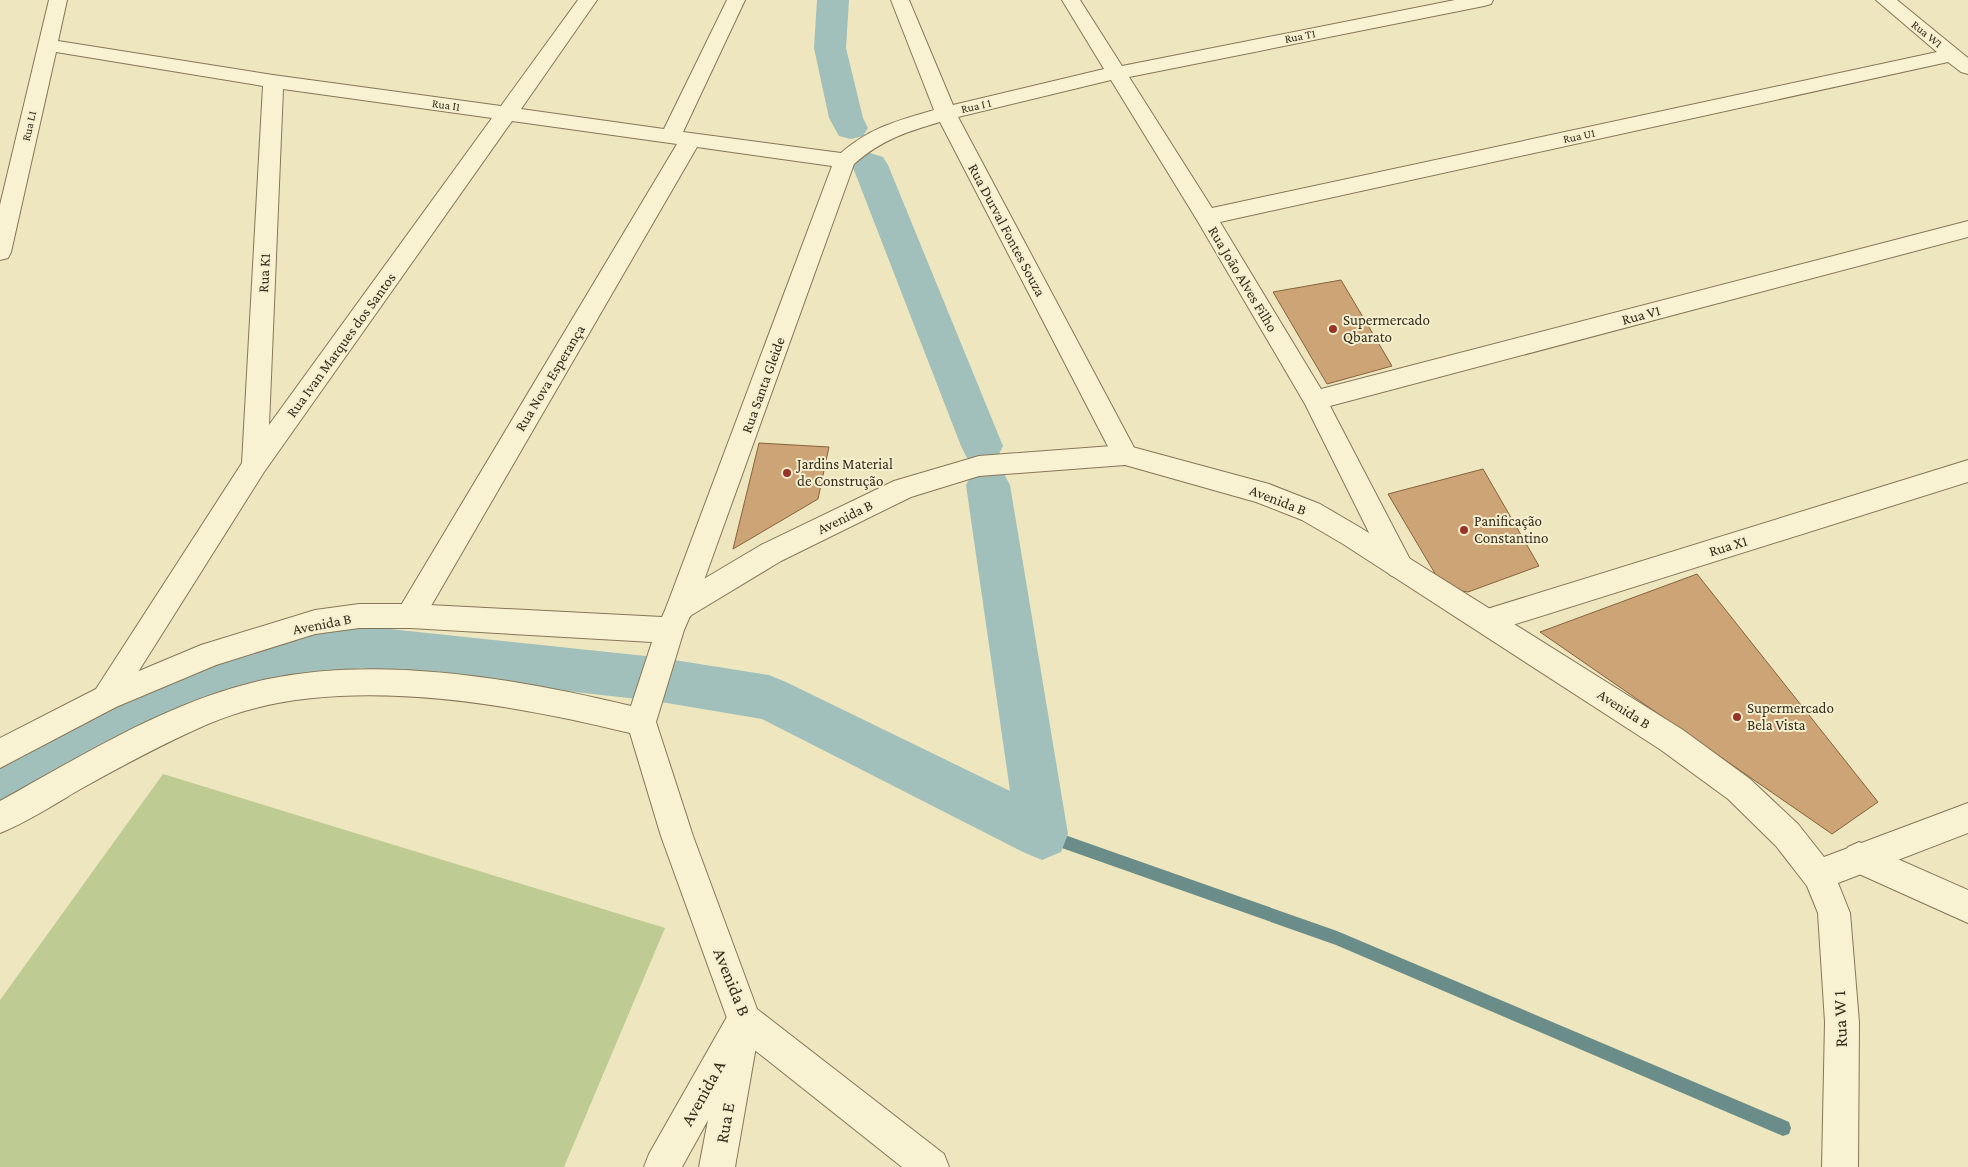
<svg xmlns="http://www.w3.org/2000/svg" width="1968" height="1167" viewBox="0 0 1968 1167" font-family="'Crimson Pro',serif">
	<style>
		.green { fill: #becc93 }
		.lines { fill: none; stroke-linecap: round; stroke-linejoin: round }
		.stream { fill: #6a8d89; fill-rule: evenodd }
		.canal { fill: #a2c0bb; fill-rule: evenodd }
		.building { fill: #cca475; stroke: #86633d }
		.minor-casing { stroke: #867658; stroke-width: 2 }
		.tertiary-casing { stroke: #867658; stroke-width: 2 }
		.minor { fill: #f9f2d2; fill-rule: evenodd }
		.tertiary { fill: #f9f2d2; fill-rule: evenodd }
		.poi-dot { fill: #963427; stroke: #f5efcf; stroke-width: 2 }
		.labels { text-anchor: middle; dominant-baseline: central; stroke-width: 4; stroke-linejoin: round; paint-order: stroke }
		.far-street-label { font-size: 12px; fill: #362c1c; stroke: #f5efcf }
		.street-label { font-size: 15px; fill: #362c1c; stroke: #f5efcf }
		.poi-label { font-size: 15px; fill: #362c1c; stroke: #f5efcf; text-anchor: start }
		.near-street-label { font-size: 18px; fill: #362c1c; stroke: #f5efcf }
	</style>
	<rect width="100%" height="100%" fill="#eee6bf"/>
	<!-- green -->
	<path class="green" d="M 163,774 L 665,928 L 564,1167 L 0,1167 L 0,1000 Z"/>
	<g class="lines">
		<!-- stream -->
		<path class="stream" d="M 1042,827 L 1337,931 L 1789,1122 L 1791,1128 L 1789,1134 L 1783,1136 L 1336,945 L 1042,841 L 1037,839 L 1035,834 L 1037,829 Z"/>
		<!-- canal -->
		<path class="canal" d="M 817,0 L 849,0 L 846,48 L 863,118 L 868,128 L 863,136 L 851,139 L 839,136 L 829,118 L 814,48 Z
			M 870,153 L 883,157 L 888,165 L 1003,446 L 997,458 L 982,463 L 967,458 L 961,446 L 852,165 L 857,157 Z
			M 988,467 L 1003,472 L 1010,485 L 1068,834 L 1061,852 L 1042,860 L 1023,852 L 762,719 L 655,701 L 362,668 L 268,684 L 146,737 L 18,808 L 0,815 L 0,763 L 110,705 L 247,648 L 264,641 L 362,626 L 655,657 L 769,675 L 786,682 L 1010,791 L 966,485 L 973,472 Z"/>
	</g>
	<!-- building -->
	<path class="building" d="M 1341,280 L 1392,366 L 1327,384 L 1273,292 Z
		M 759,443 L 829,447 L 818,499 L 733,549 Z
		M 1483,469 L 1539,566 L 1468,592 L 1454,590 L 1440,582 L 1388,494 Z
		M 1697,574 L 1878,802 L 1832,834 L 1540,632 Z"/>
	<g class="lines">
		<!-- minor casing -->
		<g class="minor-casing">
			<path id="minor" d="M 49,0 L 67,0 L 58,41 L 273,75 L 501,106 L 578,0 L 597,0 L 521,109 L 664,129 L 727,0 L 745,0 L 683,132 L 841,153 C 871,127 897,121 934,110 L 891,0 L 909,0 L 953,105 L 1104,69 L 1062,0 L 1080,0 L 1122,66 L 1455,0 L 1493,0 L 1491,4 L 1484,6 L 1129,77 L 1212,208 L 1937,52 L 1876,0 L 1897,0 L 1968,58 L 1968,74 L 1961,72 L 1948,62 L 1220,222 L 1321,389 L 1968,221 L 1968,237 L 1330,406 L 1414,567 L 1410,575 L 1400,579 L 1390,575 L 1305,404 L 1197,220 L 1111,80 L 958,117 L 1138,455 L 1134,462 L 1125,465 L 1116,462 L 940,122 C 906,132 881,140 854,164 L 694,608 L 690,617 L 680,620 L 670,617 L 666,608 L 832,166 L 697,147 L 420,625 L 410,628 L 400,625 L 396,616 L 400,607 L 677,144 L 512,121 L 264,472 L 116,707 L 106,711 L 96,707 L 91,698 L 96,689 L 242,463 L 263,86 L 56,52 L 11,252 L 8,258 L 0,260 L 0,205 ZM 283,89 L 492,118 L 269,425 Z
				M 1968,460 L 1968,482 L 1487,633 L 1477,630 L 1473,621 L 1477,612 L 1487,609 Z
				M 1859,842 L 1968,890 L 1968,923 L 1848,869 L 1843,858 L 1848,847 Z
				M 744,1003 L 756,1008 L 761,1020 L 755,1035 L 757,1041 L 735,1167 L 699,1167 L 708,1120 L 682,1167 L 644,1167 L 649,1154 L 732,1008 Z"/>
		</g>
		<!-- tertiary casing -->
		<g class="tertiary-casing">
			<path id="tertiary" d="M 1125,445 L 1269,484 L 1320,504 L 1361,528 L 1683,730 L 1750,779 L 1798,824 L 1824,857 L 1968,803 L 1968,833 L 1838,883 L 1850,913 L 1859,1022 L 1858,1167 L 1822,1167 L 1825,1022 L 1818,913 L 1807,886 L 1776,846 L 1728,799 L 1661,750 L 1343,544 L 1302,520 L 1256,502 L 1125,465 L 979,476 L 911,497 L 781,561 L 690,616 L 684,630 L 656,722 L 693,836 L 757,1009 L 944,1154 L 949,1167 L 902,1167 L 732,1032 L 661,836 L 630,733 C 504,702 330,671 208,724 C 162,744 120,767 77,791 C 52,806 27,822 0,833 L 0,801 C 85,754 172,699 268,679 C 381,655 520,679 631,706 L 652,642 L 410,628 L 359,628 L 315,634 L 216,665 L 116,707 L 0,768 L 0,738 L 96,689 L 201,645 L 315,610 L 359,604 L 410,604 L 662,617 L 670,599 L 761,545 L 894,481 L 979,456 Z"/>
		</g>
		<!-- minor -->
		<use href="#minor" class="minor"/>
		<!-- tertiary -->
		<use href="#tertiary" class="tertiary"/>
	</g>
	<!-- markers -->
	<g class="poi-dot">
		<circle cx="1333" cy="329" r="5"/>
		<circle cx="787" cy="473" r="5"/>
		<circle cx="1464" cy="530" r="5"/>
		<circle cx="1737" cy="717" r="5"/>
	</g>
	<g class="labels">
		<!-- far-street labels -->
		<g class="far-street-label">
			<text transform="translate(1927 34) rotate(39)">Rua W1</text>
			<text transform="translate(1300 36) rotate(-11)">Rua T1</text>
			<text transform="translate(446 105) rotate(8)">Rua I1</text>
			<text transform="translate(976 106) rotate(-13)">Rua I 1</text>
			<text transform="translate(29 126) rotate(-77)">Rua L1</text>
			<text transform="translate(1579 136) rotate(-12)">Rua U1</text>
		</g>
		<!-- street labels -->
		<g class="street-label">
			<text transform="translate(1007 230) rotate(62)">Rua Durval Fontes Souza</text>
			<text transform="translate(264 273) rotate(-87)">Rua K1</text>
			<text transform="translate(1243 279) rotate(59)">Rua João Alves Filho</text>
			<text transform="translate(1641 315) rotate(-15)">Rua V1</text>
			<text transform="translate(341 345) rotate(-54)">Rua Ivan Marques dos Santos</text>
			<text transform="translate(550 378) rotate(-59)">Rua Nova Esperança</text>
			<text transform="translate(763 385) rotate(-70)">Rua Santa Gleide</text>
			<text transform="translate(1278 500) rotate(21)">Avenida B</text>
			<text transform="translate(845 517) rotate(-26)">Avenida B</text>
			<text transform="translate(1728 546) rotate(-17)">Rua X1</text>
			<text transform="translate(322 624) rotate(-11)">Avenida B</text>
			<text transform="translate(1624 709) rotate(33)">Avenida B</text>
		</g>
		<!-- poi labels -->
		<g class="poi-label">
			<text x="1343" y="320">Supermercado<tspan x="1343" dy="17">Qbarato</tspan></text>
			<text x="797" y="464">Jardins Material<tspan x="797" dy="17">de Construção</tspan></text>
			<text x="1474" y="521">Panificação<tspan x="1474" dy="17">Constantino</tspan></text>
			<text x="1747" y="708">Supermercado<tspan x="1747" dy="17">Bela Vista</tspan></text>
		</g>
		<!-- near-street labels -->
		<g class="near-street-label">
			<text transform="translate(732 982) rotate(68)">Avenida B</text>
			<text transform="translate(1840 1019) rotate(-92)">Rua W 1</text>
			<text transform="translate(703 1093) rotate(-61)">Avenida A</text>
			<text transform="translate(725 1123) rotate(-80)">Rua E</text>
		</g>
	</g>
</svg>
